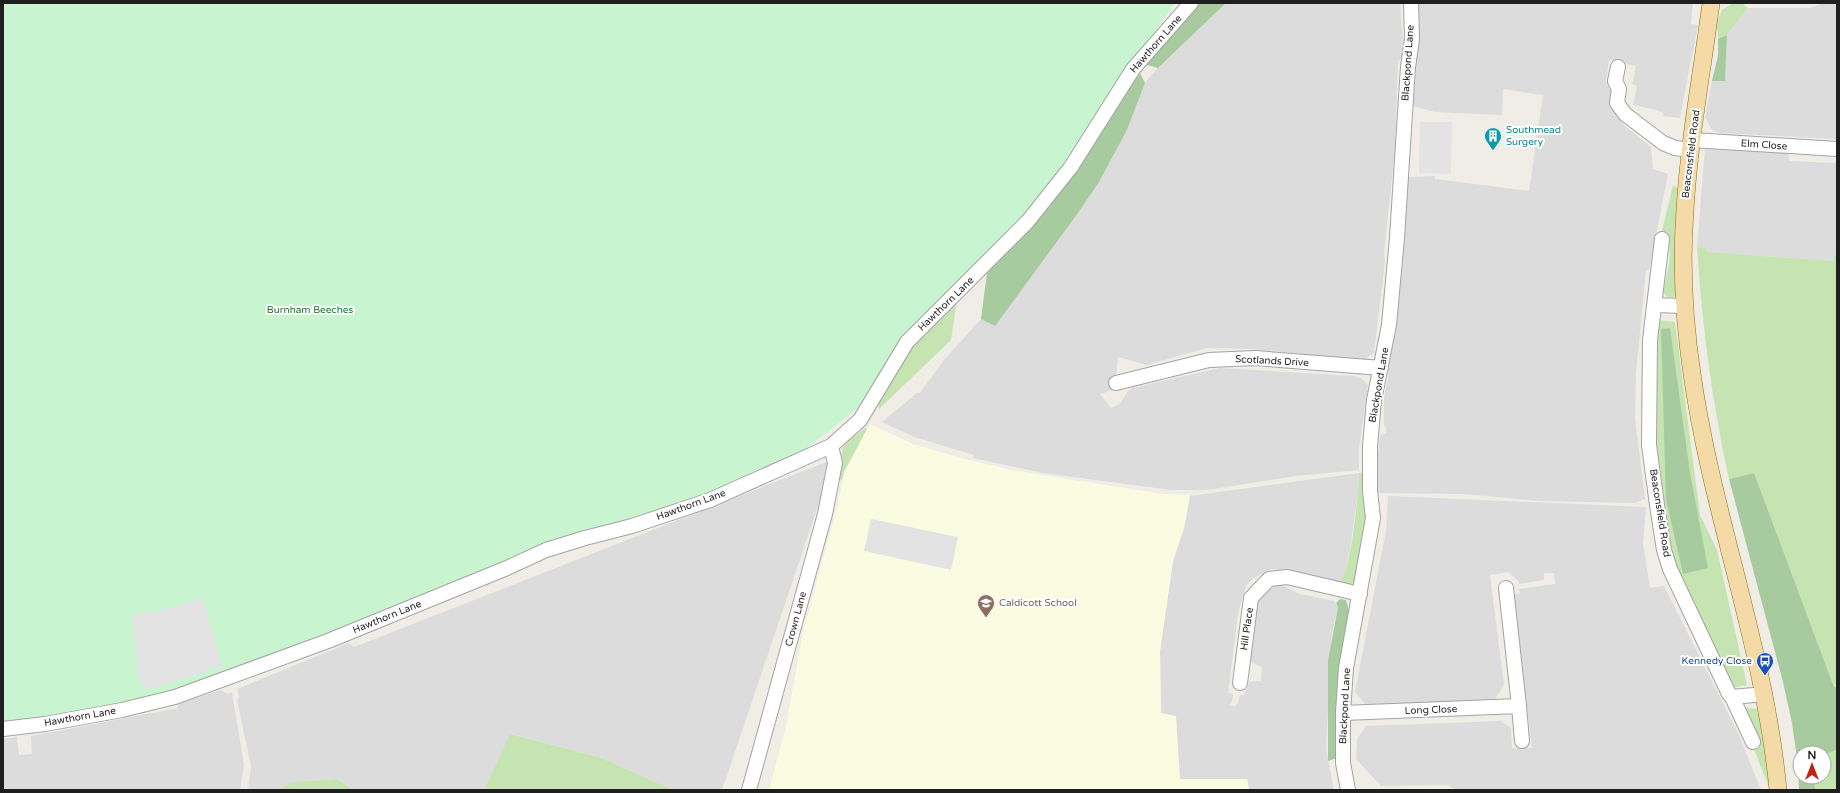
<svg xmlns="http://www.w3.org/2000/svg" width="1840" height="793" viewBox="0 0 1840 793" font-family="'Varela Round',sans-serif">
	<style>
		.residential { fill: #dddcdc }
		.education { fill: #fafce2 }
		.grass { fill: #c5e4b1 }
		.forest { fill: #a7cb9f }
		.park { fill: #c8f5d0 }
		.parking { fill: #e3e3e3 }
		.lines { fill: none; stroke-linecap: round; stroke-linejoin: round }
		.minor-casing { stroke: #a3a3a3; stroke-width: 16 }
		.major-casing { stroke: #8d700e; stroke-width: 18 }
		.minor { stroke: #fff; stroke-width: 14 }
		.major { stroke: #f4daa7; stroke-width: 17 }
		.labels { text-anchor: middle; dominant-baseline: central; stroke-width: 4; stroke-linejoin: round; paint-order: stroke }
		.street-label { font-size: 10px; fill: #1f1f1f; stroke: #fff }
		.culture-label { font-size: 10px; fill: #0d838f; stroke: #fff; text-anchor: start }
		.park-label { font-size: 10px; fill: #167527; stroke: #fff }
		.education-label { font-size: 10px; fill: #785e54; stroke: #fff; text-anchor: start }
		.transit-label { font-size: 10px; fill: #164399; stroke: #fff; text-anchor: end }
	</style>
	<rect width="100%" height="100%" fill="#efede6"/>
	<!-- residential -->
	<path class="residential" d="M 1226,3 L 1400,3 L 1404,56 L 1398,61 L 1395,150 L 1384,252 L 1385,262 L 1374,353 L 1363,360 L 1251,349 L 1207,348 L 1147,365 L 1118,357 L 1115,386 L 1113,387 L 1113,390 L 1100,394 L 1111,408 L 1120,404 L 1128,391 L 1132,388 L 1220,368 L 1354,376 L 1361,378 L 1368,385 L 1359,449 L 1359,470 L 1296,476 L 1207,490 L 1171,490 L 1043,473 L 973,458 L 974,455 L 914,437 L 882,422 L 917,393 L 920,393 L 944,360 L 981,319 L 995,325 L 1078,213 L 1099,182 L 1127,130 L 1145,83 L 1152,74 Z
		M 1413,3 L 1693,3 L 1691,24 L 1698,25 L 1680,118 L 1663,116 L 1664,113 L 1656,110 L 1633,105 L 1637,86 L 1632,84 L 1636,66 L 1609,60 L 1606,81 L 1612,92 L 1613,105 L 1616,115 L 1624,125 L 1651,147 L 1653,169 L 1668,174 L 1649,270 L 1646,270 L 1636,373 L 1635,418 L 1645,499 L 1635,503 L 1539,501 L 1464,494 L 1374,493 L 1380,435 L 1386,434 L 1386,428 L 1384,425 L 1384,396 L 1388,379 L 1407,177 L 1435,176 L 1435,179 L 1529,191 L 1543,95 L 1503,89 L 1502,115 L 1435,112 L 1412,106 L 1416,79 L 1413,78 Z
		M 1823,3 L 1837,3 L 1837,139 L 1720,133 L 1712,130 L 1705,117 L 1712,81 L 1725,81 L 1727,35 L 1748,8 L 1810,8 Z
		M 1705,149 L 1788,152 L 1789,161 L 1837,163 L 1837,255 L 1834,255 L 1834,261 L 1706,252 L 1705,248 L 1697,247 Z
		M 834,459 L 722,790 L 674,790 L 599,757 L 511,734 L 484,790 L 353,790 L 337,779 L 293,782 L 279,790 L 248,790 L 251,766 L 237,701 L 239,697 L 237,689 L 349,643 L 354,647 Z
		M 1359,473 L 1359,484 L 1350,550 L 1343,579 L 1339,583 L 1284,570 L 1271,569 L 1252,579 L 1246,586 L 1238,613 L 1228,693 L 1233,694 L 1232,702 L 1229,706 L 1235,706 L 1238,703 L 1240,695 L 1244,695 L 1249,682 L 1261,681 L 1262,667 L 1251,662 L 1250,658 L 1257,601 L 1270,587 L 1281,585 L 1300,594 L 1334,601 L 1338,607 L 1332,633 L 1326,749 L 1334,790 L 1249,790 L 1247,779 L 1180,780 L 1161,714 L 1160,651 L 1173,561 L 1184,528 L 1190,496 Z
		M 1388,496 L 1646,507 L 1643,544 L 1650,588 L 1664,586 L 1739,735 L 1761,790 L 1458,790 L 1446,785 L 1381,786 L 1356,759 L 1357,739 L 1366,726 L 1501,721 L 1511,728 L 1512,748 L 1532,748 L 1514,602 L 1514,594 L 1520,594 L 1519,589 L 1555,584 L 1554,573 L 1544,573 L 1544,580 L 1519,584 L 1518,581 L 1509,572 L 1490,575 L 1504,685 L 1494,701 L 1367,706 L 1355,692 L 1386,531 Z
		M 221,690 L 227,694 L 232,692 L 244,765 L 240,790 L 3,790 L 3,739 L 17,737 L 19,755 L 32,754 L 31,736 L 178,708 L 178,704 Z"/>
	<!-- education -->
	<path class="education" d="M 870,424 L 913,444 L 964,459 L 1012,470 L 1163,494 L 1190,495 L 1184,528 L 1173,561 L 1160,651 L 1161,713 L 1176,716 L 1180,779 L 1247,779 L 1249,790 L 769,790 L 786,726 L 803,632 L 838,504 L 844,472 Z"/>
	<!-- grass -->
	<path class="grass" d="M 1732,4 L 1743,4 L 1748,8 L 1727,35 L 1718,39 L 1717,23 L 1722,10 Z
		M 1673,185 L 1679,190 L 1678,291 L 1674,297 L 1667,297 L 1663,293 C 1666,275 1677,246 1662,231 Z
		M 1697,247 L 1706,248 L 1707,252 L 1834,261 L 1834,255 L 1837,255 L 1837,688 L 1834,687 L 1754,473 L 1729,479 C 1712,402 1702,325 1697,247 Z
		M 957,301 L 951,340 L 879,409 L 878,400 L 908,350 Z
		M 1657,320 L 1675,322 L 1700,515 L 1717,550 L 1747,685 L 1732,688 L 1678,574 L 1661,501 L 1654,404 Z
		M 865,428 L 867,429 L 844,472 L 842,480 L 838,479 L 843,447 L 846,443 Z
		M 1359,473 L 1365,473 C 1372,508 1361,547 1356,581 L 1348,586 L 1339,583 C 1352,569 1356,505 1359,484 Z
		M 1745,708 L 1760,709 L 1770,790 L 1755,752 L 1756,744 Z
		M 510,734 L 599,757 L 674,790 L 484,790 Z
		M 1837,749 L 1837,790 L 1815,790 L 1814,777 L 1824,777 L 1824,756 Z
		M 337,779 L 353,790 L 279,790 L 293,782 Z"/>
	<!-- forest -->
	<path class="forest" d="M 1198,3 L 1226,3 L 1158,68 L 1144,64 Z
		M 1727,35 L 1725,81 L 1712,81 L 1718,55 L 1718,39 Z
		M 1140,73 L 1145,83 L 1127,130 L 1099,182 L 1078,213 L 995,326 L 981,319 L 987,273 L 1029,229 L 1062,188 Z
		M 1670,328 L 1690,473 L 1708,568 L 1683,574 L 1666,499 L 1661,329 Z
		M 1754,473 L 1834,687 L 1837,688 L 1837,749 L 1824,756 L 1824,753 L 1800,753 L 1800,777 L 1814,777 L 1815,790 L 1799,790 L 1798,766 L 1792,723 L 1783,682 L 1729,479 Z
		M 1340,599 L 1346,600 L 1350,614 L 1337,758 L 1328,761 L 1328,661 L 1338,607 L 1336,603 Z"/>
	<!-- park -->
	<path class="park" d="M 3,3 L 1175,3 L 1122,78 L 1053,183 L 1011,233 L 899,341 L 858,408 L 803,451 L 708,495 L 538,551 L 286,650 L 150,700 L 3,726 Z"/>
	<!-- parking -->
	<path class="parking" d="M 1420,122 L 1452,122 L 1451,174 L 1419,173 Z
		M 871,519 L 958,537 L 951,570 L 864,551 Z
		M 203,599 L 223,670 L 209,667 L 205,672 L 147,690 L 139,682 L 132,615 L 157,611 Z"/>
	<g class="lines">
		<!-- minor casing -->
		<g class="minor-casing">
			<path id="minor" d="M 1618,67 L 1615,81 L 1619,89 L 1617,103 L 1625,114 L 1663,143 L 1675,148 L 1690,150
				M 1692,140 L 1837,149
				M 1662,239 L 1650,340 L 1649,445 L 1657,505 L 1664,550 L 1670,569 L 1729,694 L 1732,697 L 1765,694
				M 1654,305 L 1685,306
				M 1116,383 L 1209,360 L 1255,358 L 1381,368
				M 1506,588 L 1519,706
				M 1240,683 L 1251,598 L 1269,579 L 1287,577 L 1360,594
				M 1732,697 L 1753,742
				M 1343,713 L 1519,706 L 1522,741
				M 3,729 L 45,724 L 122,710 L 175,697 L 328,641 L 507,568 L 546,550 L 585,538 L 632,526 L 710,500 L 831,446 L 860,420 L 907,342 L 1028,221 L 1071,167 L 1133,69 L 1191,3
				M 749,790 L 825,514 L 835,463 L 831,446
				M 1348,790 L 1343,763 L 1343,713 L 1346,668 L 1373,518 L 1370,491 L 1370,446 L 1374,400 L 1389,325 L 1397,238 L 1408,67 L 1412,39 L 1411,3"/>
		</g>
		<!-- major casing -->
		<g class="major-casing">
			<path id="major" d="M 1711,3 C 1702,72 1689,141 1685,210 C 1681,264 1684,320 1692,374 C 1712,515 1765,649 1778,790"/>
		</g>
		<!-- minor -->
		<use href="#minor" class="minor"/>
		<!-- major -->
		<use href="#major" class="major"/>
	</g>
	<!-- icons -->
	<defs>
		<g id="building-pin" transform="scale(0.9)"><path d="M0 17L-7.5 6A9.5 9.5 0 1 1 7.5 6Z" fill="#0f9aa8" stroke="#fff"/><path d="M-4-6H4V6H1V3H-1V6H-4ZM-2.5-4.3h1.7v1.8h-1.7ZM.8-4.3h1.7v1.8H.8ZM-2.5-1h1.7V.8h-1.7ZM.8-1h1.7V.8H.8Z" fill="#fff"/></g>
		<g id="school-pin" transform="scale(0.9)"><path d="M0 17L-7.5 6A9.5 9.5 0 1 1 7.5 6Z" fill="#8d6e63" stroke="#fff"/><path d="M0-5L7-2L0 1L-7-2ZM-4 1L0 2.5L4 1V4Q0 6-4 4Z" fill="#fff"/></g>
		<g id="bus-pin" transform="scale(0.9)"><path d="M0 17L-7.5 6A9.5 9.5 0 1 1 7.5 6Z" fill="#1a4fb4" stroke="#fff"/><path d="M-5-6H5V4H4V6H2V4H-2V6H-4V4H-5ZM-3.5-4V0h7V-4ZM-3.5 1.2v1.5H-2V1.2ZM2 1.2v1.5H3.5V1.2Z" fill="#fff"/></g>
	</defs>
	<g fill-rule="evenodd">
		<use href="#building-pin" x="1493" y="136"/>
		<use href="#school-pin" x="986" y="603"/>
		<use href="#bus-pin" x="1765" y="661"/>
	</g>
	<g class="labels">
		<!-- street labels -->
		<g class="street-label">
			<text transform="translate(1156 44) rotate(-49)">Hawthorn Lane</text>
			<text transform="translate(1408 63) rotate(-86)">Blackpond Lane</text>
			<text transform="translate(1764 145) rotate(4)">Elm Close</text>
			<text transform="translate(1691 154) rotate(-83)">Beaconsfield Road</text>
			<text transform="translate(946 304) rotate(-44)">Hawthorn Lane</text>
			<text transform="translate(1272 361) rotate(3)">Scotlands Drive</text>
			<text transform="translate(1379 385) rotate(-80)">Blackpond Lane</text>
			<text transform="translate(691 505) rotate(-20)">Hawthorn Lane</text>
			<text transform="translate(1660 513) rotate(81)">Beaconsfield Road</text>
			<text transform="translate(387 617) rotate(-22)">Hawthorn Lane</text>
			<text transform="translate(796 619) rotate(-75)">Crown Lane</text>
			<text transform="translate(1247 629) rotate(-82)">Hill Place</text>
			<text transform="translate(1345 706) rotate(-87)">Blackpond Lane</text>
			<text transform="translate(1431 710) rotate(-2)">Long Close</text>
			<text transform="translate(80 717) rotate(-10)">Hawthorn Lane</text>
		</g>
		<!-- culture labels -->
		<g class="culture-label">
			<text x="1506" y="130">Southmead<tspan x="1506" dy="12">Surgery</tspan></text>
		</g>
		<!-- park labels -->
		<g class="park-label">
			<text x="310" y="310">Burnham Beeches</text>
		</g>
		<!-- education labels -->
		<g class="education-label">
			<text x="999" y="603">Caldicott School</text>
		</g>
		<!-- transit labels -->
		<g class="transit-label">
			<text x="1752" y="661">Kennedy Close</text>
		</g>
	</g>
	<!-- border -->
	<rect width="1840" height="793" fill="none" stroke="#1f1f1f" stroke-width="8"/>
	<!-- north arrow -->
	<g transform="translate(1812 765)"><circle r="19" fill="#ffffff" stroke="#a5a5a5"/>
	<path d="M0-3L7 15L0 10L-7 15Z" fill="#bc2312"/>
	<text y="-6" font-size="11" font-weight="bold" text-anchor="middle" fill="#1f1f1f">N</text>
	</g>
</svg>
